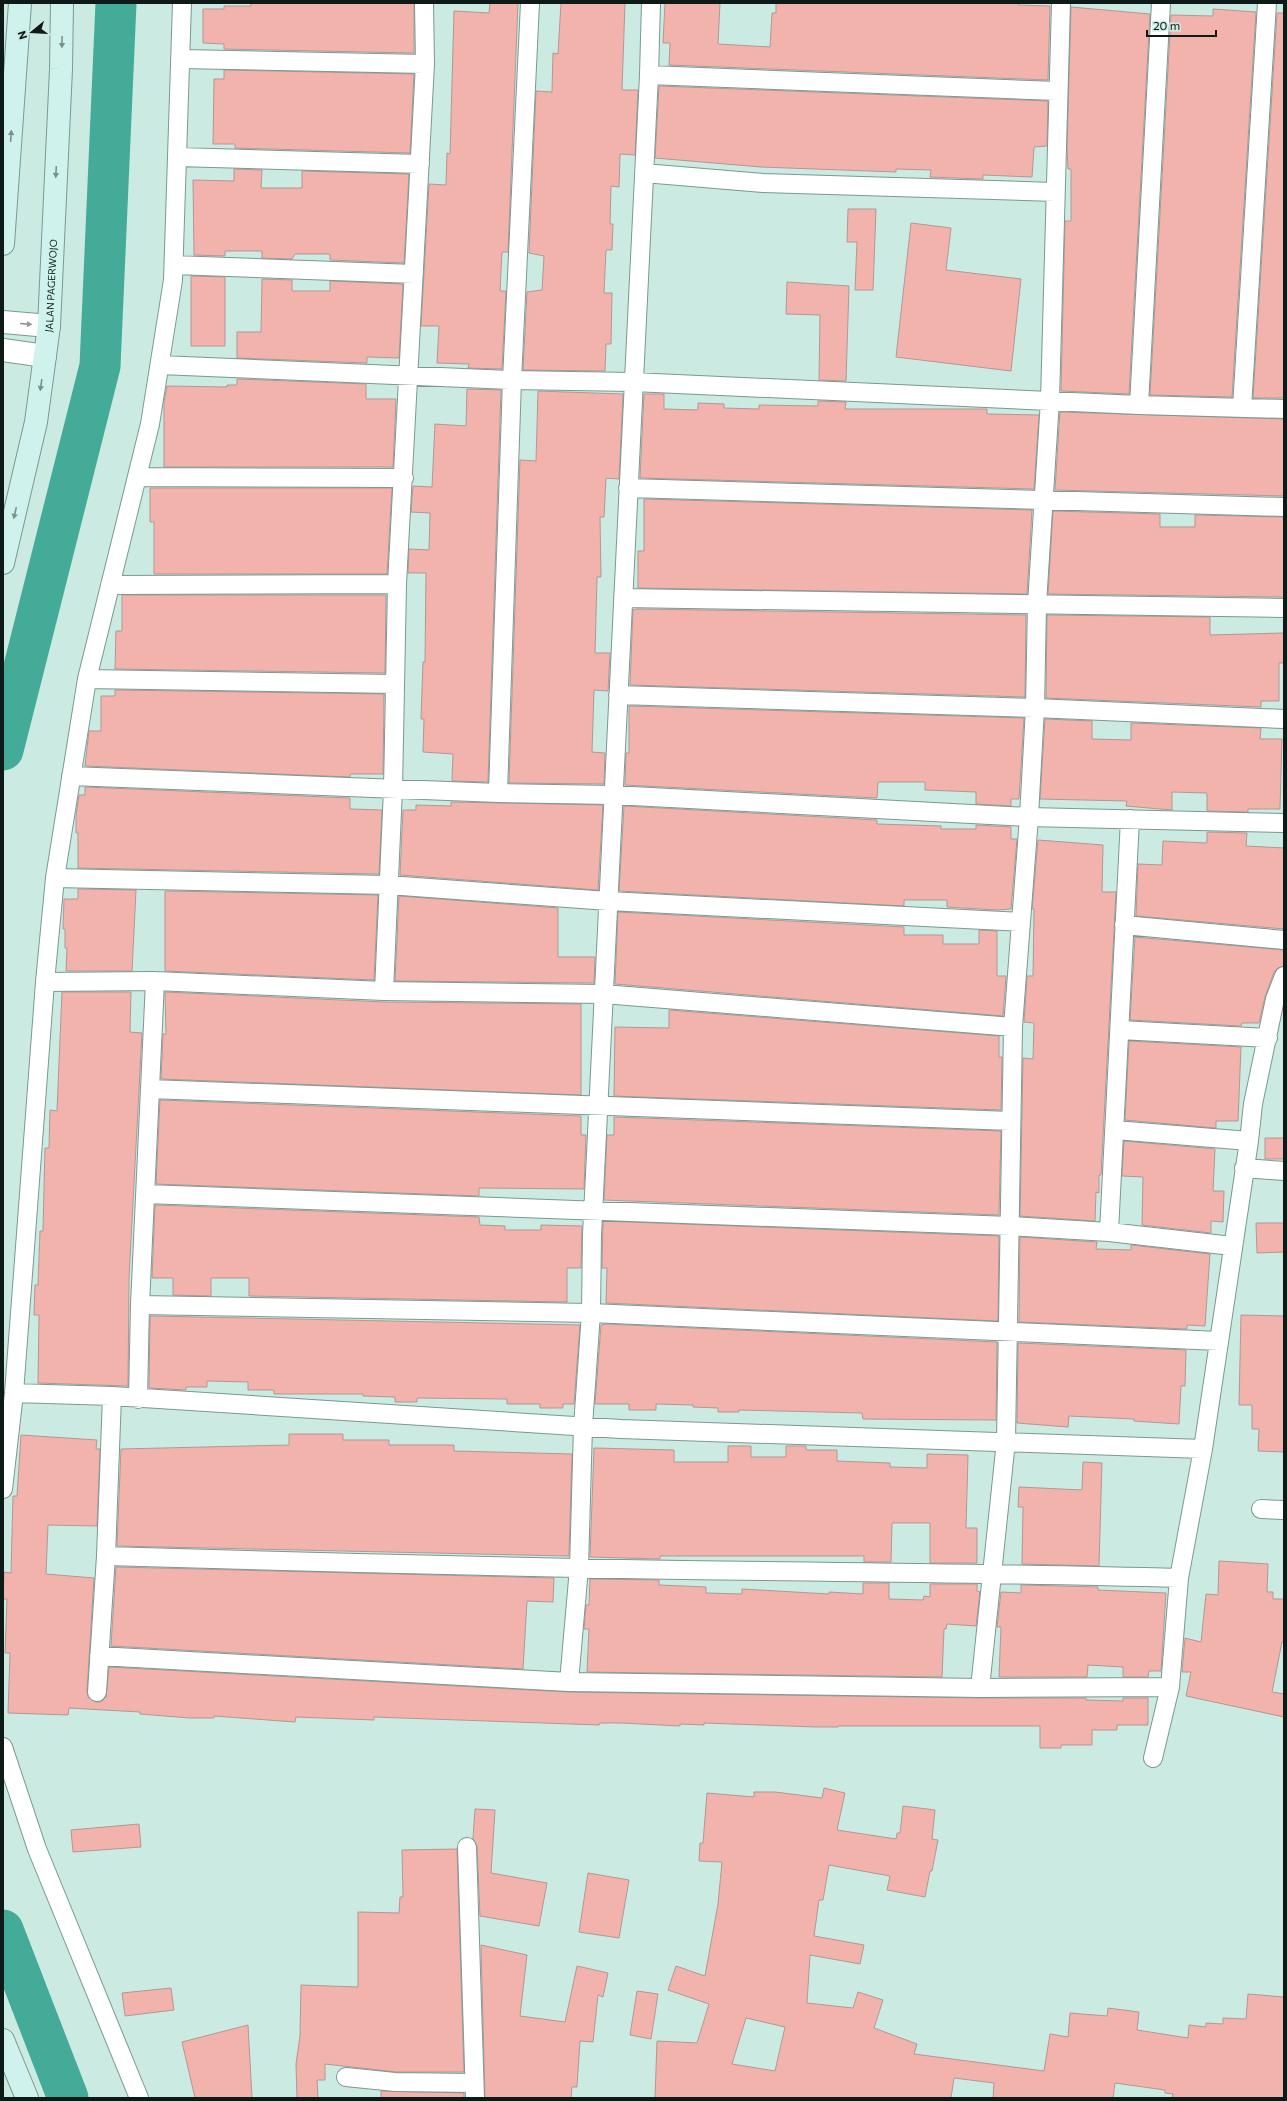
<svg xmlns="http://www.w3.org/2000/svg" width="1287" height="2101" viewBox="0 0 1287 2101" font-family="Commissioner,sans-serif">
	<style>
		.lines { fill: none; stroke-linecap: round; stroke-linejoin: round }
		.river { stroke: #44ab98; stroke-width: 41 }
		.building { fill: #f2b3ad; stroke: #b49794; fill-rule: evenodd }
		.minor-casing { stroke: #7a9991; stroke-width: 20 }
		.tertiary-casing { stroke: #7a9991; stroke-width: 24 }
		.secondary-casing { stroke: #7a9991; stroke-width: 24 }
		.minor { stroke: #fff; stroke-width: 18 }
		.tertiary { stroke: #fff; stroke-width: 22 }
		.secondary { stroke: #cff2ec; stroke-width: 22 }
		.oneway { fill: #78918d }
		.oneway2 { fill: #939897 }
		.labels { text-anchor: middle; dominant-baseline: central; stroke-width: 4; stroke-linejoin: round; paint-order: stroke }
		.street-label { font-size: 10px; fill: #0e1a18; stroke: #caeae2 }
	</style>
	<rect width="100%" height="100%" fill="#caeae2"/>
	<g class="lines">
		<!-- river -->
		<path class="river" d="M 3,750 L 100,366 L 116,3
			M 3,1930 L 68,2098"/>
	</g>
	<!-- building -->
	<path class="building" d="M 251,3 L 414,3 L 414,53 L 224,49 L 224,44 L 203,43 L 203,9 L 224,9 L 224,6 L 251,6 Z
		M 490,3 L 518,3 L 508,252 L 502,252 L 500,291 L 506,291 L 502,369 L 468,368 L 469,364 L 437,363 L 439,326 L 421,326 L 429,184 L 446,185 L 447,153 L 450,154 L 454,11 L 489,13 Z
		M 561,3 L 625,3 L 622,90 L 638,90 L 635,155 L 620,154 L 619,187 L 611,186 L 610,224 L 613,224 L 612,250 L 606,250 L 604,293 L 612,293 L 611,344 L 606,344 L 605,371 L 523,370 L 527,292 L 542,290 L 544,256 L 529,253 L 536,91 L 552,92 L 553,53 L 558,54 Z
		M 665,3 L 720,3 L 718,44 L 770,47 L 772,13 L 776,13 L 776,3 L 1018,3 L 1018,5 L 1050,6 L 1048,80 L 669,65 L 670,43 L 663,43 Z
		M 1071,7 L 1150,14 L 1129,394 L 1061,391 L 1065,221 L 1071,221 L 1071,169 L 1068,169 L 1067,148 Z
		M 1213,9 L 1256,12 L 1232,397 L 1150,395 L 1171,15 L 1213,16 Z
		M 1277,13 L 1284,13 L 1284,398 L 1253,398 Z
		M 224,70 L 414,74 L 410,153 L 235,148 L 235,144 L 213,144 L 214,79 L 224,79 Z
		M 659,86 L 1048,101 L 1047,146 L 1034,147 L 1032,177 L 983,175 L 983,179 L 930,177 L 931,170 L 896,169 L 896,172 L 761,167 L 655,158 Z
		M 234,169 L 262,170 L 261,188 L 302,188 L 302,171 L 409,174 L 404,263 L 330,260 L 330,254 L 295,254 L 292,259 L 262,258 L 262,251 L 225,251 L 225,256 L 194,255 L 193,180 L 234,181 Z
		M 848,209 L 876,209 L 873,290 L 855,290 L 857,242 L 847,242 Z
		M 911,223 L 951,228 L 946,270 L 1021,279 L 1011,371 L 896,357 Z
		M 191,276 L 225,277 L 225,346 L 191,346 Z
		M 262,279 L 292,280 L 292,291 L 330,291 L 330,281 L 403,284 L 399,358 L 367,357 L 367,363 L 237,358 L 237,332 L 261,332 Z
		M 787,282 L 849,286 L 846,381 L 819,380 L 820,315 L 786,314 Z
		M 237,379 L 366,384 L 366,399 L 396,399 L 393,467 L 164,467 L 164,402 L 167,386 L 227,387 L 227,385 L 237,385 Z
		M 467,389 L 501,390 L 488,782 L 452,781 L 453,754 L 423,752 L 424,719 L 421,719 L 423,662 L 425,662 L 426,573 L 408,573 L 409,549 L 429,550 L 430,513 L 411,512 L 413,486 L 432,487 L 435,424 L 466,426 Z
		M 538,391 L 623,394 L 619,479 L 606,478 L 604,517 L 600,517 L 601,577 L 597,577 L 595,653 L 610,653 L 608,691 L 594,690 L 592,752 L 605,753 L 604,784 L 509,783 L 520,460 L 536,461 Z
		M 644,394 L 664,394 L 664,409 L 698,410 L 698,403 L 724,404 L 724,408 L 759,409 L 759,405 L 818,406 L 818,401 L 846,402 L 845,409 L 987,409 L 987,414 L 1039,415 L 1034,489 L 640,478 Z
		M 1060,412 L 1284,419 L 1284,496 L 1055,490 Z
		M 150,488 L 392,488 L 387,574 L 154,574 L 154,522 L 150,522 Z
		M 644,499 L 1032,510 L 1027,594 L 638,588 L 638,551 L 644,551 Z
		M 1053,511 L 1160,514 L 1160,527 L 1195,527 L 1195,515 L 1284,517 L 1284,597 L 1048,594 Z
		M 122,595 L 386,595 L 385,673 L 115,669 L 116,631 L 122,631 Z
		M 637,609 L 1026,615 L 1025,697 L 630,685 L 633,610 Z
		M 1047,615 L 1210,617 L 1210,635 L 1284,633 L 1284,663 L 1279,663 L 1279,701 L 1261,701 L 1261,707 L 1046,698 Z
		M 115,690 L 384,694 L 383,774 L 350,774 L 350,777 L 85,766 L 89,731 L 101,731 L 101,696 L 115,696 Z
		M 629,706 L 1024,718 L 1019,799 L 1011,799 L 1011,806 L 976,804 L 976,792 L 925,790 L 925,782 L 878,782 L 877,798 L 625,785 L 626,753 L 629,753 Z
		M 1045,719 L 1092,721 L 1092,739 L 1131,740 L 1131,723 L 1261,728 L 1260,739 L 1282,739 L 1280,809 L 1248,809 L 1248,812 L 1207,811 L 1207,793 L 1172,792 L 1172,810 L 1126,806 L 1127,801 L 1040,799 Z
		M 85,787 L 350,798 L 350,809 L 382,810 L 379,874 L 78,868 L 78,833 L 76,833 L 76,816 L 79,795 L 85,795 Z
		M 451,802 L 603,805 L 598,890 L 400,875 L 403,810 L 416,810 L 416,805 L 451,806 Z
		M 624,806 L 877,820 L 877,824 L 941,826 L 941,829 L 976,829 L 976,825 L 1011,827 L 1011,839 L 1017,839 L 1011,909 L 997,910 L 947,907 L 947,900 L 904,900 L 904,906 L 619,891 Z
		M 1207,832 L 1247,833 L 1246,846 L 1284,848 L 1284,929 L 1136,916 L 1138,864 L 1162,865 L 1163,841 L 1207,843 Z
		M 1038,840 L 1103,845 L 1102,892 L 1116,892 L 1101,1175 L 1099,1175 L 1099,1193 L 1096,1192 L 1095,1221 L 1020,1216 L 1023,1058 L 1033,1059 L 1034,1023 L 1024,1022 L 1027,976 L 1033,976 L 1034,909 L 1032,909 Z
		M 78,889 L 136,890 L 132,971 L 66,971 L 67,948 L 65,948 L 65,929 L 63,929 L 64,899 L 78,899 Z
		M 165,891 L 378,895 L 374,980 L 165,971 Z
		M 399,896 L 558,908 L 558,957 L 595,957 L 594,983 L 395,981 Z
		M 618,912 L 904,927 L 904,935 L 943,935 L 943,944 L 979,944 L 979,930 L 997,931 L 997,976 L 1006,976 L 1003,1016 L 615,984 Z
		M 1135,937 L 1284,950 L 1284,966 L 1278,968 L 1274,972 L 1265,997 L 1259,1023 L 1242,1023 L 1241,1026 L 1130,1020 Z
		M 62,992 L 131,992 L 130,1032 L 142,1033 L 129,1278 L 128,1386 L 38,1383 L 39,1315 L 34,1315 L 35,1285 L 38,1285 L 40,1231 L 43,1231 L 45,1148 L 49,1148 L 50,1110 L 57,1111 Z
		M 165,992 L 384,1002 L 581,1004 L 581,1095 L 161,1079 L 163,1034 L 166,1034 Z
		M 669,1010 L 999,1036 L 999,1057 L 1002,1057 L 1001,1110 L 614,1096 L 615,1027 L 669,1028 Z
		M 1129,1041 L 1241,1047 L 1238,1121 L 1216,1121 L 1216,1128 L 1125,1120 Z
		M 160,1100 L 581,1116 L 581,1135 L 586,1135 L 584,1189 L 479,1188 L 479,1196 L 156,1184 Z
		M 614,1117 L 1001,1131 L 999,1215 L 604,1200 L 607,1135 L 614,1135 Z
		M 1265,1138 L 1284,1138 L 1284,1159 L 1265,1159 Z
		M 1124,1141 L 1215,1149 L 1213,1191 L 1224,1191 L 1223,1222 L 1211,1221 L 1211,1233 L 1142,1225 L 1143,1177 L 1122,1176 Z
		M 155,1205 L 479,1217 L 480,1225 L 505,1226 L 505,1230 L 541,1230 L 541,1225 L 582,1226 L 581,1268 L 567,1268 L 567,1302 L 249,1296 L 249,1278 L 211,1278 L 211,1296 L 173,1295 L 173,1278 L 152,1278 Z
		M 603,1221 L 999,1236 L 998,1321 L 606,1303 L 607,1268 L 602,1268 Z
		M 1256,1223 L 1284,1223 L 1284,1252 L 1257,1253 Z
		M 1020,1237 L 1097,1242 L 1096,1249 L 1131,1250 L 1131,1245 L 1210,1254 L 1205,1326 L 1187,1325 L 1187,1329 L 1019,1322 Z
		M 1241,1315 L 1284,1316 L 1284,1452 L 1258,1451 L 1259,1429 L 1252,1429 L 1252,1405 L 1239,1405 Z
		M 150,1316 L 580,1325 L 574,1404 L 563,1404 L 563,1408 L 540,1408 L 540,1404 L 507,1404 L 507,1399 L 417,1398 L 417,1402 L 395,1402 L 395,1397 L 363,1396 L 363,1394 L 274,1394 L 274,1390 L 248,1390 L 248,1382 L 207,1381 L 207,1387 L 186,1387 L 186,1390 L 149,1388 Z
		M 606,1324 L 997,1342 L 996,1420 L 863,1419 L 862,1413 L 739,1410 L 739,1412 L 718,1412 L 718,1408 L 693,1407 L 693,1405 L 656,1404 L 656,1410 L 629,1410 L 629,1404 L 595,1404 L 601,1325 Z
		M 1018,1343 L 1186,1350 L 1185,1386 L 1181,1386 L 1179,1424 L 1134,1421 L 1134,1419 L 1069,1416 L 1068,1427 L 1017,1423 Z
		M 289,1434 L 343,1434 L 343,1440 L 389,1440 L 389,1445 L 454,1445 L 454,1451 L 572,1454 L 569,1556 L 117,1546 L 121,1449 L 289,1445 Z
		M 21,1435 L 97,1440 L 96,1449 L 100,1449 L 97,1526 L 48,1525 L 46,1574 L 94,1578 L 87,1691 L 88,1697 L 96,1702 L 101,1702 L 106,1697 L 109,1667 L 568,1692 L 980,1698 L 1086,1698 L 1086,1700 L 1123,1701 L 1123,1698 L 1148,1698 L 1148,1725 L 1117,1725 L 1117,1730 L 1092,1730 L 1092,1745 L 1061,1745 L 1061,1748 L 1040,1748 L 1040,1726 L 838,1726 L 838,1727 L 816,1727 L 704,1723 L 704,1725 L 680,1724 L 680,1726 L 622,1723 L 600,1723 L 599,1725 L 374,1717 L 374,1720 L 296,1717 L 295,1722 L 214,1716 L 214,1718 L 190,1718 L 140,1714 L 140,1712 L 69,1708 L 68,1715 L 8,1713 L 10,1653 L 5,1653 L 7,1599 L 3,1599 L 4,1572 L 11,1573 L 13,1496 L 17,1496 Z
		M 728,1446 L 751,1446 L 751,1457 L 786,1457 L 786,1446 L 806,1446 L 806,1450 L 837,1450 L 837,1461 L 890,1463 L 890,1467 L 927,1468 L 927,1454 L 968,1455 L 966,1528 L 977,1528 L 977,1563 L 930,1563 L 930,1523 L 892,1523 L 891,1562 L 864,1562 L 864,1556 L 660,1556 L 660,1559 L 590,1557 L 594,1448 L 674,1450 L 674,1462 L 728,1462 Z
		M 1083,1462 L 1102,1463 L 1099,1566 L 1022,1564 L 1023,1507 L 1018,1507 L 1019,1487 L 1082,1490 Z
		M 1219,1561 L 1268,1564 L 1267,1592 L 1273,1592 L 1273,1599 L 1284,1599 L 1284,1642 L 1282,1642 L 1272,1692 L 1284,1694 L 1284,1717 L 1186,1696 L 1191,1672 L 1182,1672 L 1185,1638 L 1201,1642 L 1206,1594 L 1218,1595 Z
		M 116,1567 L 554,1578 L 553,1602 L 527,1601 L 523,1669 L 111,1646 Z
		M 590,1579 L 659,1580 L 659,1585 L 706,1587 L 706,1593 L 742,1594 L 742,1589 L 829,1594 L 829,1592 L 863,1594 L 863,1583 L 889,1583 L 889,1599 L 923,1600 L 924,1596 L 930,1597 L 930,1584 L 977,1584 L 977,1591 L 980,1592 L 976,1626 L 947,1624 L 946,1629 L 944,1629 L 942,1677 L 587,1672 L 589,1629 L 584,1629 L 586,1605 L 589,1605 Z
		M 1021,1585 L 1098,1587 L 1098,1590 L 1166,1593 L 1161,1671 L 1149,1671 L 1148,1677 L 1123,1677 L 1123,1667 L 1088,1665 L 1087,1677 L 999,1677 L 1001,1627 L 997,1627 L 1001,1592 L 1021,1593 Z
		M 824,1788 L 845,1793 L 837,1830 L 896,1839 L 897,1833 L 900,1833 L 903,1806 L 935,1810 L 932,1839 L 938,1840 L 932,1871 L 930,1871 L 925,1897 L 887,1890 L 890,1876 L 829,1865 L 823,1900 L 819,1900 L 814,1936 L 864,1945 L 860,1964 L 810,1955 L 807,2003 L 853,2008 L 858,1992 L 883,2000 L 874,2028 L 917,2044 L 914,2054 L 1044,2071 L 1050,2034 L 1068,2037 L 1070,2013 L 1107,2016 L 1108,2008 L 1139,2012 L 1137,2030 L 1188,2038 L 1189,2025 L 1206,2027 L 1206,2023 L 1223,2024 L 1223,2018 L 1246,2019 L 1248,1994 L 1284,1997 L 1284,2098 L 1172,2098 L 1173,2094 L 1165,2093 L 1165,2090 L 1115,2083 L 1113,2098 L 993,2098 L 994,2083 L 954,2078 L 951,2098 L 655,2098 L 657,2041 L 697,2043 L 709,2004 L 668,1990 L 676,1966 L 705,1976 L 718,1904 L 722,1862 L 699,1861 L 700,1843 L 703,1843 L 707,1793 L 754,1797 L 754,1792 L 775,1792 L 822,1798 ZM 746,2018 L 785,2027 L 775,2071 L 732,2064 Z
		M 475,1809 L 495,1810 L 491,1873 L 547,1883 L 539,1926 L 480,1916 L 477,1847 L 473,1839 Z
		M 139,1824 L 141,1847 L 73,1852 L 71,1830 Z
		M 457,1849 L 464,2072 L 396,2072 L 325,2064 L 325,2080 L 317,2080 L 318,2098 L 297,2098 L 296,2064 L 300,2036 L 301,1985 L 358,1987 L 358,1912 L 399,1913 L 400,1897 L 403,1897 L 402,1850 Z
		M 588,1873 L 629,1880 L 619,1938 L 579,1932 Z
		M 481,1945 L 527,1955 L 520,2016 L 565,2022 L 577,1966 L 608,1973 L 603,1997 L 598,1995 L 593,2042 L 580,2041 L 577,2087 L 572,2087 L 571,2098 L 485,2098 Z
		M 171,1988 L 174,2010 L 125,2016 L 122,1993 Z
		M 637,1991 L 658,1994 L 651,2039 L 630,2035 Z
		M 248,2025 L 252,2098 L 195,2098 L 182,2042 Z
		M 381,2091 L 464,2093 L 464,2098 L 381,2098 Z"/>
	<g class="lines">
		<!-- minor casing -->
		<g class="minor-casing">
			<path id="minor" d="M 181,59 L 425,64
				M 649,75 L 1057,91
				M 178,157 L 420,164
				M 644,173 L 763,183 L 1055,192
				M 174,265 L 414,274
				M 160,365 L 512,380 L 633,382 L 1139,405 L 1284,409
				M 1139,405 L 1161,3
				M 1242,408 L 1267,3
				M 137,477 L 404,478
				M 628,488 L 1284,507
				M 110,585 L 397,584
				M 623,598 L 1284,608
				M 87,679 L 395,684
				M 618,695 L 1035,708 L 1284,719
				M 71,776 L 498,793 L 613,795 L 1029,817 L 1284,823
				M 498,793 L 512,380 L 530,3
				M 55,878 L 388,885 L 608,901 L 1021,922
				M 1124,925 L 1284,940
				M 45,982 L 155,981 L 384,991 L 603,994 L 1013,1027
				M 384,991 L 393,789 L 397,584 L 425,64 L 424,3
				M 1120,1030 L 1268,1038
				M 150,1089 L 1011,1121
				M 1115,1130 L 1249,1141
				M 1244,1168 L 1284,1171
				M 146,1194 L 1010,1226 L 1109,1232 L 1232,1246
				M 1109,1232 L 1130,819
				M 140,1305 L 591,1313 L 1219,1341
				M 14,1393 L 112,1396 L 621,1429 L 1203,1449
				M 138,1399 L 140,1305 L 155,981
				M 3,1489 L 14,1393 L 45,982 L 55,878 L 87,679 L 150,424 L 173,280 L 182,3
				M 1261,1509 L 1284,1510
				M 106,1556 C 278,1561 451,1566 623,1569 C 809,1572 994,1573 1179,1578
				M 99,1656 L 569,1682 L 980,1688 L 1006,1441 L 1013,1027 L 1029,817 L 1035,708 L 1037,604 L 1050,400 L 1061,3
				M 569,1682 L 579,1568 L 583,1426 L 591,1313 L 592,1235 L 649,75 L 651,3
				M 980,1688 L 1170,1687 L 1179,1578 L 1203,1449 L 1249,1141 L 1253,1104 L 1275,999 L 1284,976
				M 97,1692 L 106,1556 L 112,1396
				M 3,1747 L 37,1849 L 139,2098
				M 1153,1758 L 1170,1687
				M 467,1847 L 475,2098
				M 346,2077 L 395,2082 L 474,2083"/>
		</g>
		<!-- tertiary casing -->
		<g class="tertiary-casing">
			<path id="tertiary" d="M 3,322 L 49,326
				M 3,350 L 45,356"/>
		</g>
		<!-- secondary casing -->
		<g class="secondary-casing">
			<g id="secondary">
				<path d="M 3,244 L 20,3"/>
				<path id="s1" d="M 3,563 L 36,422 L 49,326 L 61,69 L 62,3"/>
				<path d="M 3,2040 L 27,2098"/>
			</g>
		</g>
		<!-- minor -->
		<use href="#minor" class="minor"/>
		<!-- tertiary -->
		<use href="#tertiary" class="tertiary"/>
		<!-- secondary -->
		<use href="#secondary" class="secondary"/>
	</g>
	<!-- one-way arrows -->
	<defs><path id="oneway-solid" d="M-6-.8H1V-3.2L6.5 0L1 3.2V.8H-6Z"/></defs>
	<g class="oneway">
		<use href="#oneway-solid" transform="translate(62 42) rotate(91)"/>
		<use href="#oneway-solid" transform="translate(11 136) rotate(-86)"/>
		<use href="#oneway-solid" transform="translate(56 172) rotate(93)"/>
		<use href="#oneway-solid" transform="translate(41 385) rotate(98)"/>
		<use href="#oneway-solid" transform="translate(15 513) rotate(103)"/>
	</g>
	<use class="oneway2" href="#oneway-solid" transform="translate(26 324) rotate(5)"/>
	<g class="labels">
		<!-- street labels -->
		<g class="street-label">
			<text stroke="none"><textPath href="#s1" startOffset="282">JALAN PAGERWOJO</textPath></text>
		</g>
	</g>
	<!-- border -->
	<rect width="1287" height="2101" fill="none" stroke="#0e1a18" stroke-width="8"/>
	<!-- north arrow -->
	<g transform="translate(32 32) rotate(252)" stroke="#caeae2" stroke-width="3" paint-order="stroke">
	<path d="M0-3L7 15L0 10L-7 15Z" fill="#0e1a18"/>
	<text y="-6" font-size="11" font-weight="bold" text-anchor="middle" fill="#0e1a18">N</text>
	</g>
	<!-- scale -->
	<path d="M1147 30v6h69v-6" fill="none" stroke="#0e1a18" stroke-width="2"/>
	<text x="1153" y="30" font-size="12" fill="#0e1a18" stroke="#caeae2" stroke-width="3" paint-order="stroke">20 m</text>
</svg>
